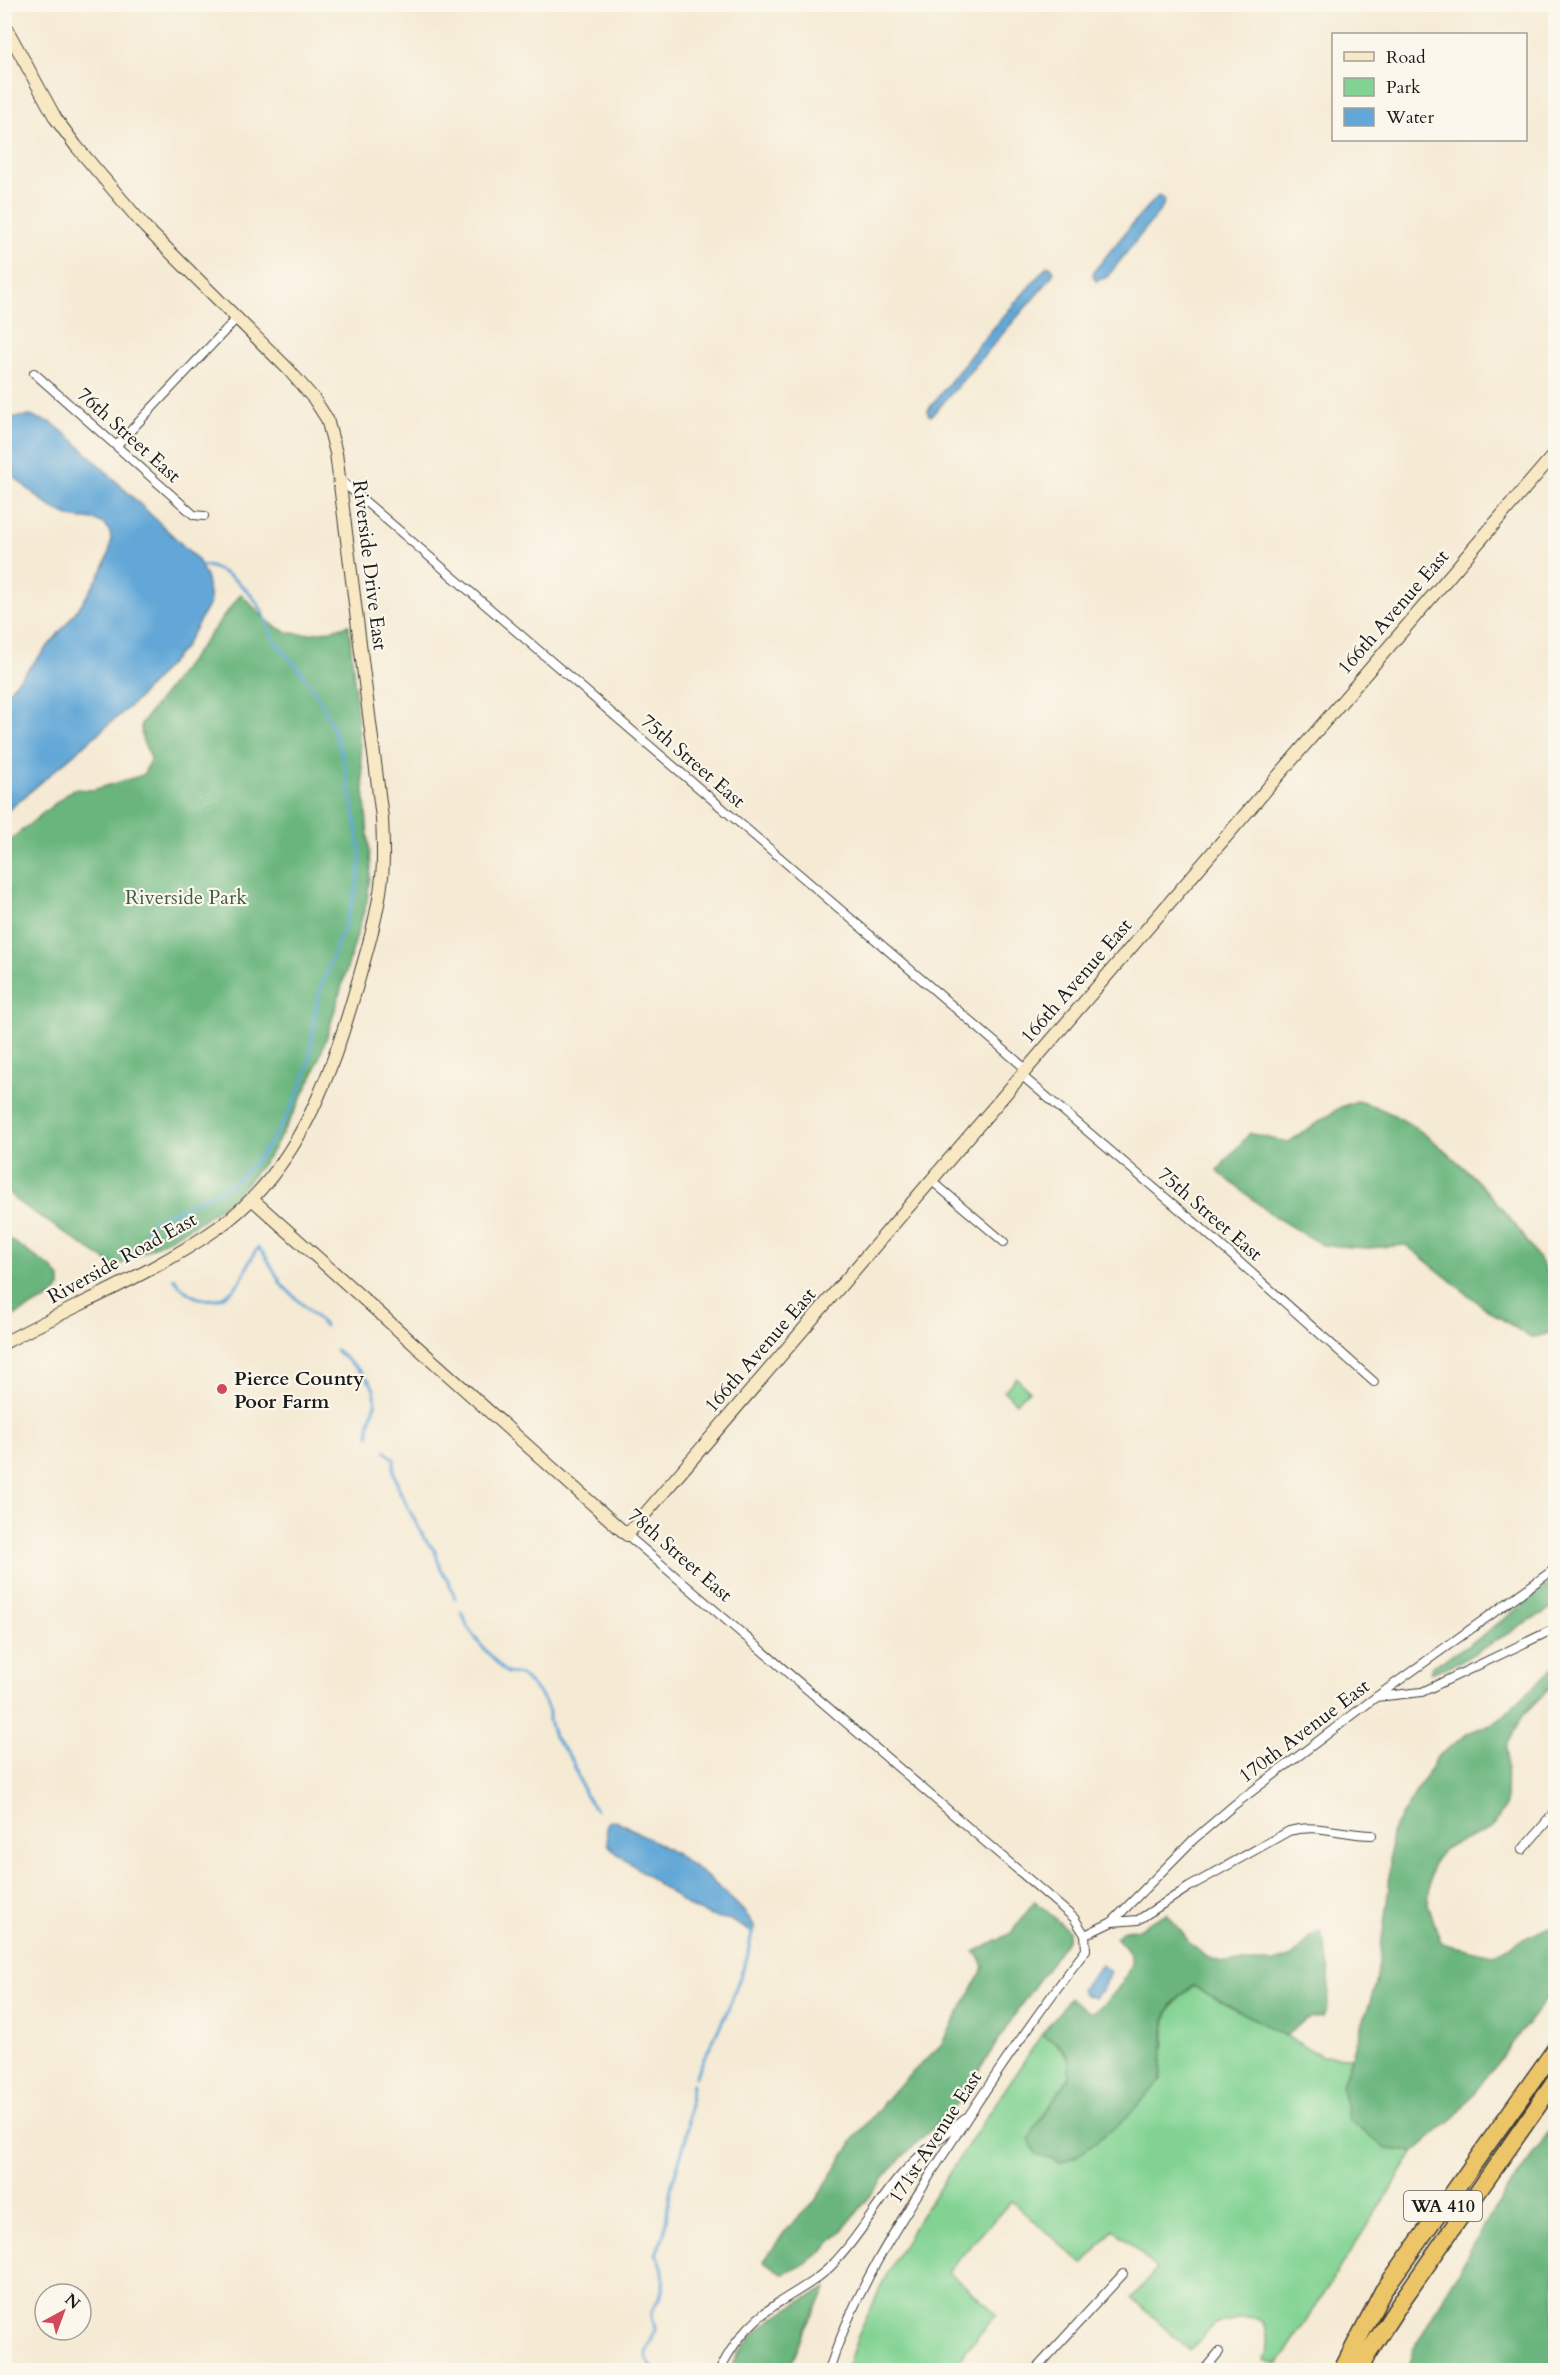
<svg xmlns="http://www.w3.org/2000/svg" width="1560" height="2375" viewBox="0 0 1560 2375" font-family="Cardo,serif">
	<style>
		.green { fill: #82d393; stroke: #4f7858; stroke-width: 1.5 }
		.forest { fill: #69b57d; stroke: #42684c; stroke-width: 1.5 }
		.water { fill: #62a7d7; stroke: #3f627a; stroke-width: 1.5 }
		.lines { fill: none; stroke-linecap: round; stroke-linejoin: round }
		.stream { stroke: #62a7d7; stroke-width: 3 }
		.street-casing { stroke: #3d3b38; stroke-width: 10 }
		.secondary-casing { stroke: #3d3b38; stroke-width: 14 }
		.highway-casing { stroke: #3d3b38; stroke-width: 19 }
		.street { stroke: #fff; stroke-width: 8 }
		.secondary { stroke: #f8e8c3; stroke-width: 12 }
		.highway { stroke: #edc569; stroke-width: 16 }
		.poi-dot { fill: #d1495b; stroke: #fbf7ec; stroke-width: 2 }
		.labels { text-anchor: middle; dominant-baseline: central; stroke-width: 4.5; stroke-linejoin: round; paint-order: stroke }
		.shield { fill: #fbf7ec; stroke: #5f5e5a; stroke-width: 1.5 }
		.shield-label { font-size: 18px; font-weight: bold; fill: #1c1c1c }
		.street-label { font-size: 20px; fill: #1c1c1c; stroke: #fbf7ec }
		.park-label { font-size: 20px; fill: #405c46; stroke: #fbf7ec }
		.poi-label { font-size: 20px; font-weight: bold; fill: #1c1c1c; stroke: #fbf7ec; text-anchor: start }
	</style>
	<rect width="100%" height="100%" fill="#fbf7ec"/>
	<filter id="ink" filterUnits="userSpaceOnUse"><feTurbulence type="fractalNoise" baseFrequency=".0167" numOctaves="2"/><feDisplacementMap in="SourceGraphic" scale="12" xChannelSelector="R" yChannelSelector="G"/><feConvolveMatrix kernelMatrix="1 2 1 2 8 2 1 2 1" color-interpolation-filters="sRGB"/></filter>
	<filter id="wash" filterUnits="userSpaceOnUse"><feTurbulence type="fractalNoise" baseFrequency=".008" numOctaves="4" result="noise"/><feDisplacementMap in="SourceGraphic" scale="24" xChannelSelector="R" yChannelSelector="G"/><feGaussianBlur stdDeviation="1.35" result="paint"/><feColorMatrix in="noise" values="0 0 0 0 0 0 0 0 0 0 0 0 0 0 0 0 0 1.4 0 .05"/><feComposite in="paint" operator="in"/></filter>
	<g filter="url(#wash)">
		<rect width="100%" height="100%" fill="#f5ead4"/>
		<!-- green -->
		<path class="green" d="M 1016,1378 L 1029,1390 L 1016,1403 L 1004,1391 Z
			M 1194,1986 L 1322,2056 L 1351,2057 L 1342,2085 L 1386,2148 L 1414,2152 L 1278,2365 L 1264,2360 C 1272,2334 1266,2309 1234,2320 C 1228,2322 1221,2321 1216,2324 C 1206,2330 1198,2343 1190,2351 L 1132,2298 L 1157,2269 L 1114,2229 L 1083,2264 L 1011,2201 L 948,2271 L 997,2314 L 967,2349 L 954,2370 L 846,2370 L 858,2336 L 886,2276 L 914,2226 L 1042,2034 C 1092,2064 1065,2084 1040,2120 L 1165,2046 C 1165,2011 1166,2008 1194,1986 Z"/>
		<!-- forest -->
		<path class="forest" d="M 241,594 C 253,606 267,624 284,631 C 302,638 330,631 349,625 L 371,867 L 367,901 L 328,1033 L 314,1073 L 296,1109 L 271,1153 L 235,1197 L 196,1224 L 116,1267 L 15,1200 L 5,1185 L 5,844 L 73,789 L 93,790 L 143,775 L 151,758 L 142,739 L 141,724 Z
			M 1357,1101 C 1427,1117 1503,1202 1540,1261 C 1544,1269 1551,1276 1554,1285 C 1559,1295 1556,1314 1555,1326 L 1547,1334 L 1531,1338 L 1486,1309 L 1406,1245 L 1368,1248 L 1322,1245 L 1275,1217 L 1217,1171 L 1250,1133 L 1287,1143 L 1341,1107 Z
			M 5,1236 L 53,1269 L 60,1278 L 60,1288 L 50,1298 L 5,1320 Z
			M 1555,1579 L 1555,1606 L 1461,1661 L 1431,1673 L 1433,1666 L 1478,1639 Z
			M 1555,1666 L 1555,1682 L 1523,1715 L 1507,1746 L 1506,1806 L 1492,1828 L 1444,1849 L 1432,1865 L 1428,1904 L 1441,1943 L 1492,1955 L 1555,1924 L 1555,1988 L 1457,2115 L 1414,2152 L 1386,2149 L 1348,2119 L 1342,2085 L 1376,1984 L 1389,1887 L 1391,1833 L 1437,1757 L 1468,1733 L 1498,1721 Z
			M 1035,1901 L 1068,1930 L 1067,1940 L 1023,2002 L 958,2103 C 939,2125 915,2142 896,2164 C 864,2199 830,2261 782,2274 L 764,2261 L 786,2230 L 815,2201 L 855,2138 L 894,2090 L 941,2045 L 984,1967 L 982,1961 L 974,1952 L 1011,1933 Z
			M 1167,1913 L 1190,1943 L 1206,1957 L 1222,1962 L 1275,1962 L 1292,1956 L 1311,1937 L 1320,1931 C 1329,1953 1334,1996 1323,2017 L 1306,2019 L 1286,2036 L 1193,1986 L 1172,2004 L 1165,2019 L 1161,2080 L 1121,2123 L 1075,2157 L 1060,2163 L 1036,2154 L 1029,2139 L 1040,2120 L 1069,2078 L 1069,2058 L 1060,2045 L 1042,2034 L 1070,1998 L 1089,2012 C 1102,2013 1135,1971 1131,1957 C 1129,1950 1121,1943 1116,1937 L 1124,1930 L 1138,1929 Z
			M 1555,2123 L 1555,2370 L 1407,2370 L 1413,2350 L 1493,2211 Z
			M 827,2288 L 806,2328 L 789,2370 L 730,2370 C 747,2329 788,2307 827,2288 Z"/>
		<!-- water -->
		<path class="water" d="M 1159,195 L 1165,200 L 1162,208 L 1107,277 L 1096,281 L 1093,275 L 1094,271 L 1134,222 Z
			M 1047,266 L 1050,266 L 1054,271 L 1050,279 L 937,410 L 931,416 L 928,414 L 928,410 L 978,346 Z
			M 30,416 L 52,423 L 72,439 L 198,560 L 207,579 L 210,602 L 184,648 L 136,701 L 5,813 L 5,695 C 26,671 135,558 106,526 C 98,518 86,520 75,518 C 48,511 26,486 5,469 L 5,418 Z
			M 616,1820 C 637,1833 660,1843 680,1857 C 696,1867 753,1913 755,1930 L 753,1933 L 731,1920 L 711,1916 L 688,1906 L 614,1851 L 608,1844 L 606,1827 L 609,1821 Z
			M 1102,1965 L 1110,1972 L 1102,1990 L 1094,1998 L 1084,1994 L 1081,1989 Z"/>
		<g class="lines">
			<!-- stream -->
			<path class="stream" d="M 148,1239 L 146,1229 L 151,1223 C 181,1205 218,1198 243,1174 C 268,1151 300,1100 308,1066 C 313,1045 312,1022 318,999 C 330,955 355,912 360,866 C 362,853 358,838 356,825 C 349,777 338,725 310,684 C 300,669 287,657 276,642 C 269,632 267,619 261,609 C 248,588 226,568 201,565
				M 174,1278 C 191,1303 221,1309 240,1281 C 247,1271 250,1256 258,1248 L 265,1255 L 282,1285 L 325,1326
				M 336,1350 C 350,1365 380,1379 375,1404 C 373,1415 367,1424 369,1436
				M 385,1451 L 394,1459 L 394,1474 L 400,1492 L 424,1538 L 435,1551 L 441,1570 L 448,1580 L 455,1598
				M 462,1612 L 467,1626 L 479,1643 L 502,1669 L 507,1673 L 521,1675 L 536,1690 L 544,1700 L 549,1712 L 549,1720 L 554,1737 L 572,1760 L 585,1795 L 596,1810
				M 695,2077 L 727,2012 L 747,1958 L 752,1932
				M 654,2370 C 639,2351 649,2351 654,2333 C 657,2326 652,2321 652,2315 C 651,2308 657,2304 659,2298 C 666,2284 665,2267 656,2254 L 664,2234 L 671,2187 L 686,2138 L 692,2084"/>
		</g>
	</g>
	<g filter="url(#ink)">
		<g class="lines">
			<!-- street casing -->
			<g class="street-casing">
				<path id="street" d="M 34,373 L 194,515 L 204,516
					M 117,445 L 236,319
					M 339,479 L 1026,1069
					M 1021,1075 L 1199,1226 L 1374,1382
					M 932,1181 L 1004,1242
					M 627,1535 L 1074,1918 L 1085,1935 L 1086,1950 C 1036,2014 991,2081 947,2149 C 900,2221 856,2287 829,2370
					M 1376,1697 L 1422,1692 L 1556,1628
					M 1522,1850 L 1556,1811
					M 1112,1922 L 1138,1920 L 1189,1887 L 1289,1831 C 1317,1823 1343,1835 1372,1835
					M 1085,1935 L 1112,1922 L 1194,1839 L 1234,1805 L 1376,1697 L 1556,1568
					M 720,2370 C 733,2342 752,2320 778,2303 C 798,2290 818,2280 834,2263 C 858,2238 875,2207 897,2180 C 917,2156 941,2137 965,2118
					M 1035,2370 L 1123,2274
					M 1204,2370 L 1219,2352"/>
			</g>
			<!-- secondary casing -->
			<g class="secondary-casing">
				<path id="secondary" d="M 4,24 L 56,119 L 76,146 L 145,227 L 287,368 L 314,399 L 327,419 L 336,453 L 382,818 C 383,838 384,858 382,877 C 378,916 366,954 355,992 C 330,1079 296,1172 219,1227 C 153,1274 76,1304 4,1343
					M 252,1199 L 627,1535 L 1556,452"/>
			</g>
			<!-- highway casing -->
			<g class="highway-casing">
				<path id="highway" d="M 1342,2370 L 1383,2291 L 1556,2048
					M 1360,2370 L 1368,2353 L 1401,2302 L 1556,2080"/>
			</g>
			<!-- street -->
			<use href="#street" class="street"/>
			<!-- secondary -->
			<use href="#secondary" class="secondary"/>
			<!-- highway -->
			<use href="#highway" class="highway"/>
		</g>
	</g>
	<!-- markers -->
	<circle class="poi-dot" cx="222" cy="1389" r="6"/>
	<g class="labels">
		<!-- shield labels -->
		<rect class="shield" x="1404" y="2191" width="78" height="30" rx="4.5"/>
		<g class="shield-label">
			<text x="1443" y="2206">WA 410</text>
		</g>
		<!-- street labels -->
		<g class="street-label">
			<text transform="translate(129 435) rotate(42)">76th Street East</text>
			<text transform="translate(370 565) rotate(83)">Riverside Drive East</text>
			<text transform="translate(1393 612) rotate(-49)">166th Avenue East</text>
			<text transform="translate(693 761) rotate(41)">75th Street East</text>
			<text transform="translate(1076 981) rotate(-49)">166th Avenue East</text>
			<text transform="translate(1210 1214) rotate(41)">75th Street East</text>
			<text transform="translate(122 1258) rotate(-29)">Riverside Road East</text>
			<text transform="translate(760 1350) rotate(-49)">166th Avenue East</text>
			<text transform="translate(680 1555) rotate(41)">78th Street East</text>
			<text transform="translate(1304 1731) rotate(-37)">170th Avenue East</text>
			<text transform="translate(935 2137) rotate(-57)">171st Avenue East</text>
		</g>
		<!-- park labels -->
		<g class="park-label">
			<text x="186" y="897">Riverside Park</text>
		</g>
		<!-- poi labels -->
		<g class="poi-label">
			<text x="234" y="1378">Pierce County<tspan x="234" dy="23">Poor Farm</tspan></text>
		</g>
	</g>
	<!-- margin -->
	<rect width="1560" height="2375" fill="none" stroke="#fbf7ec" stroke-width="24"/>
	<!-- legend -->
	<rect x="1332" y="33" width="195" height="108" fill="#fbf7ec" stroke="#a29f99" stroke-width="1.5"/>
	<rect x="1344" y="52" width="30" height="9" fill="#f8e8c3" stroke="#a29f99" stroke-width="1.5"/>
	<text x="1386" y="63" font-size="18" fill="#1c1c1c">Road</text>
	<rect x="1344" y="78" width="30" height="18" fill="#82d393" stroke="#a29f99" stroke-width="1.5"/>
	<text x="1386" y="93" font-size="18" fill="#1c1c1c">Park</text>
	<rect x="1344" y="108" width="30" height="18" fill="#62a7d7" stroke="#a29f99" stroke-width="1.5"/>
	<text x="1386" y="123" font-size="18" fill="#1c1c1c">Water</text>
	<!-- north arrow -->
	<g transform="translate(63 2312) rotate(41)"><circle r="28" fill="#fbf7ec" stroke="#a29f99" stroke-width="1.5"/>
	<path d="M0-4.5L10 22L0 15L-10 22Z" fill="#d1495b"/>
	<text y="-9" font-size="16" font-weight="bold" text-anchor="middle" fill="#1c1c1c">N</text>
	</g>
</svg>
